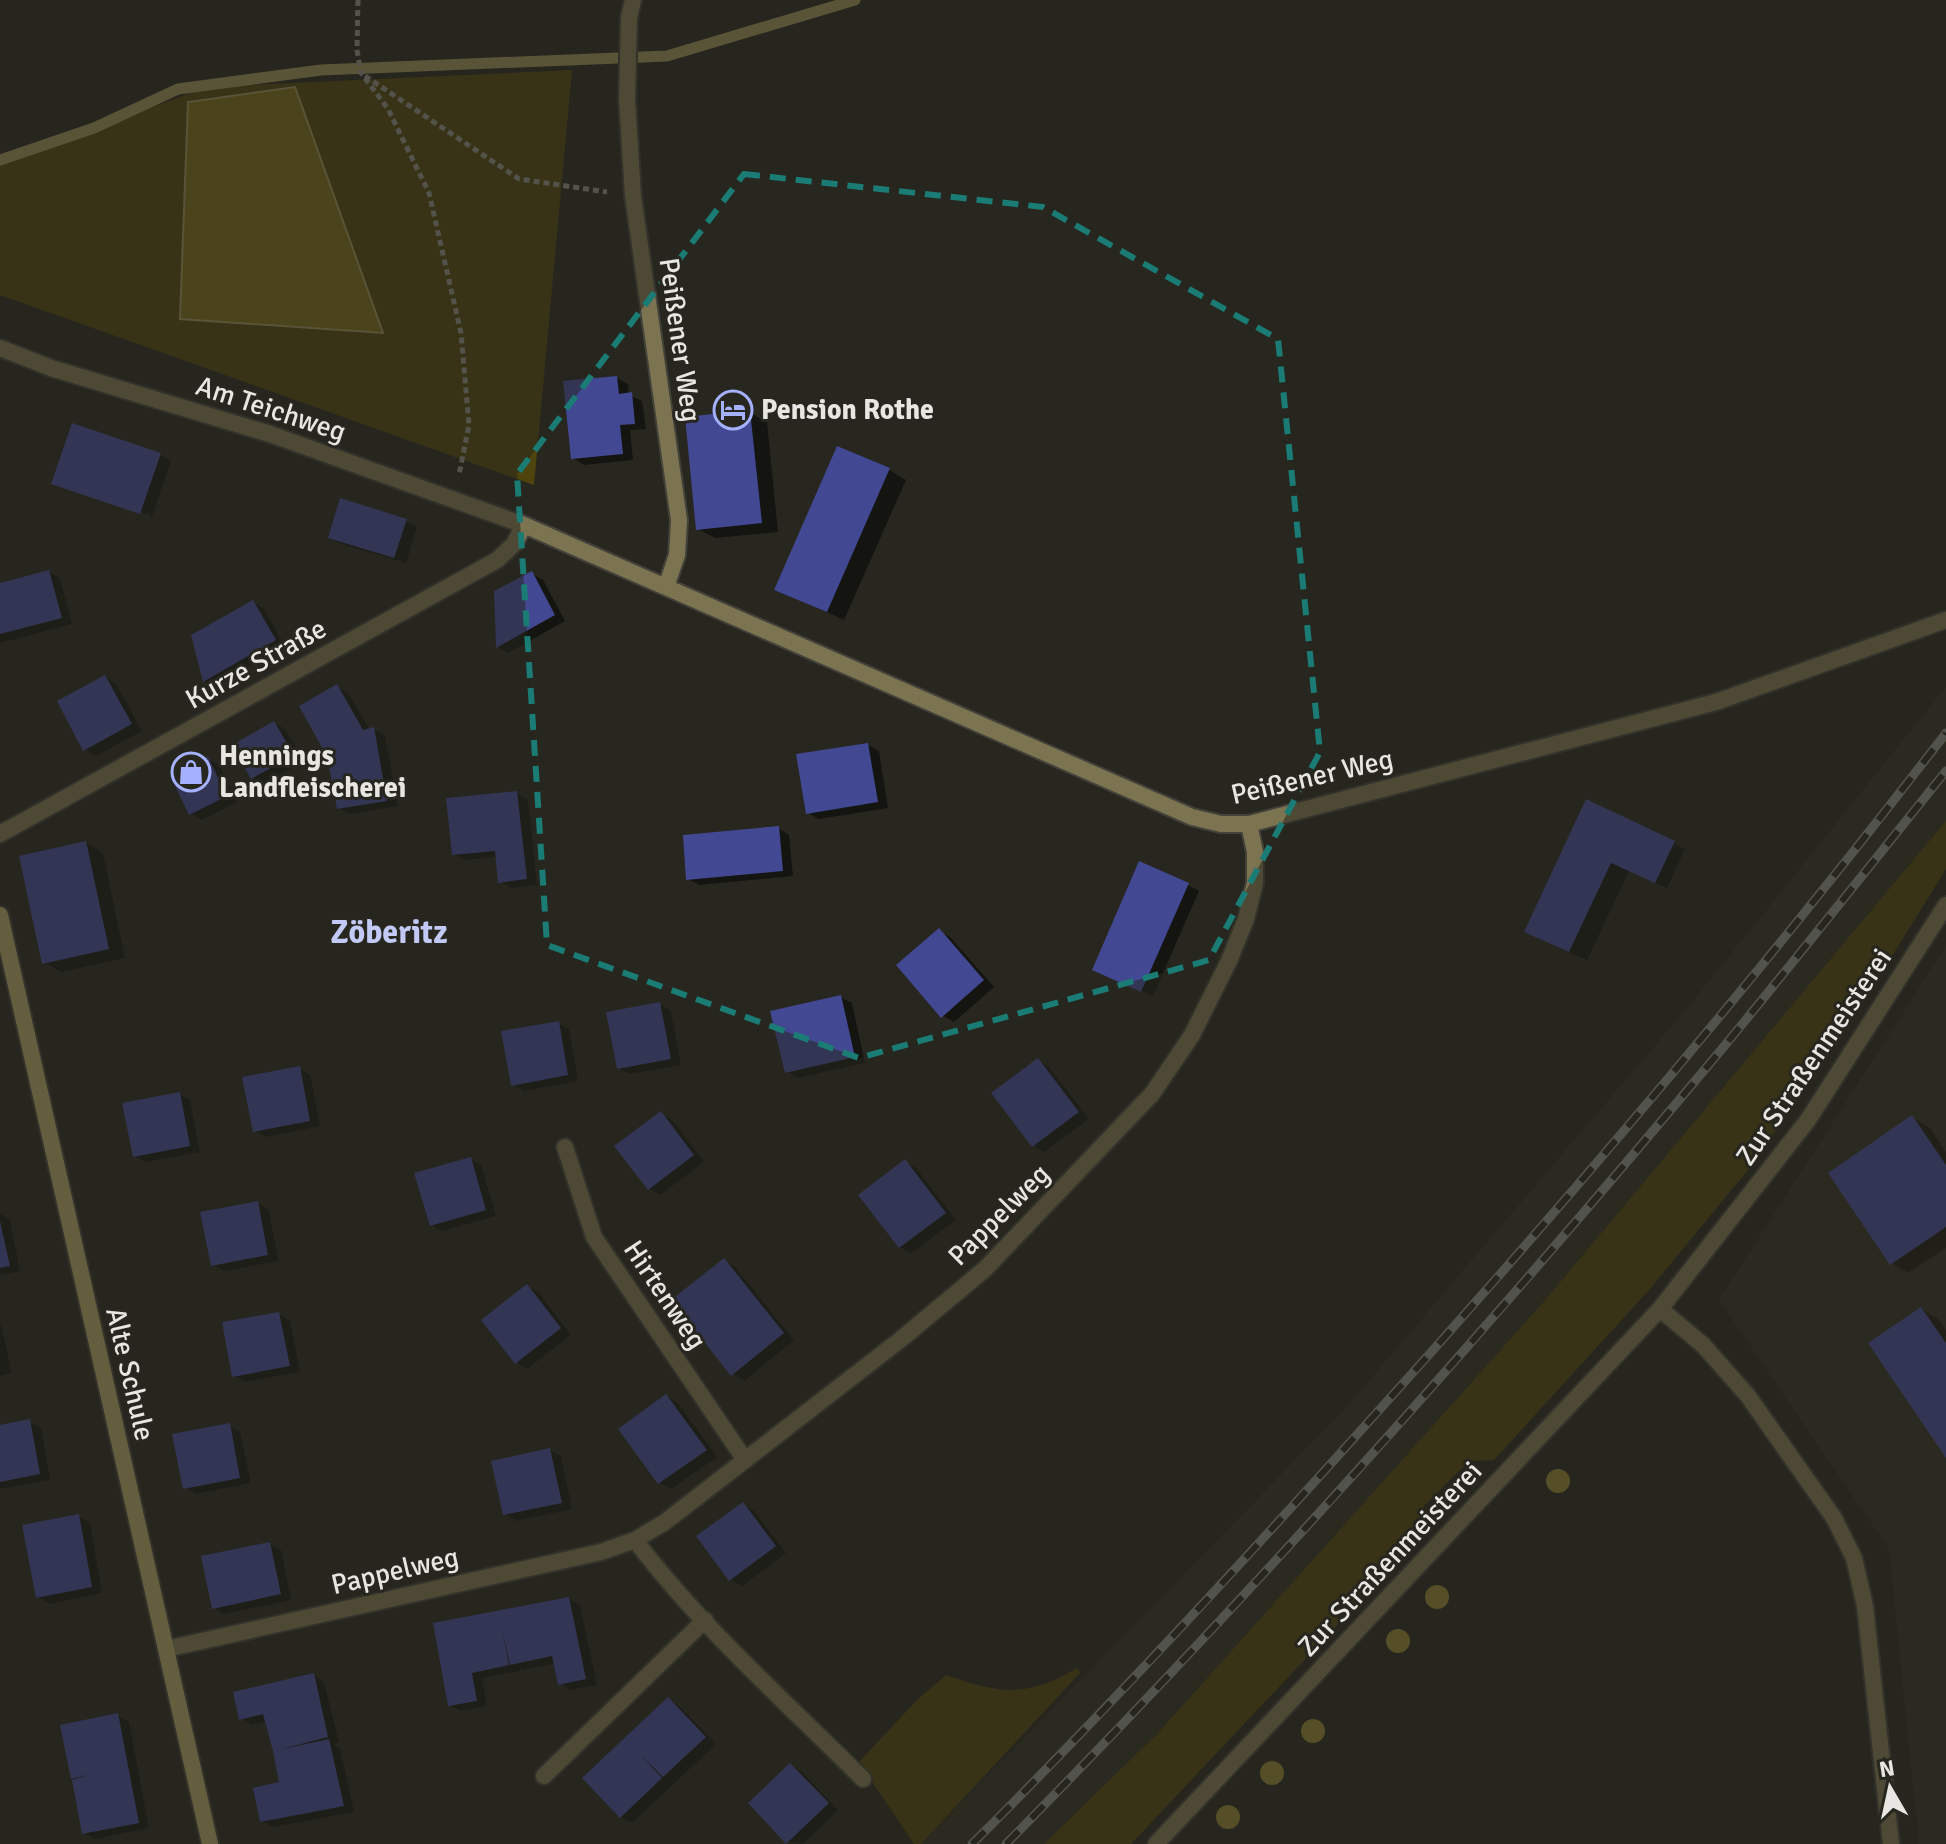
<svg xmlns="http://www.w3.org/2000/svg" width="1946" height="1844" viewBox="0 0 1946 1844" font-family="Signika,sans-serif">
	<style>
		.built { fill: #322f22 }
		.green { fill: #4f440d }
		.water { fill: #766618; stroke: #988c55; stroke-width: 2 }
		.shadow { fill: #0007 }
		.lines { fill: none; stroke-linecap: round; stroke-linejoin: round }
		.stream { stroke: #988c55; stroke-width: 11 }
		.building { fill: #424892 }
		.lane-casing { stroke: #42413a; stroke-width: 20 }
		.street-casing { stroke: #42413a; stroke-width: 20 }
		.secondary-casing { stroke: #42413a; stroke-width: 20 }
		.path { stroke: #8a8983; stroke-width: 5; stroke-dasharray: 6 4; stroke-linecap: butt }
		.lane { stroke: #7c7450; stroke-width: 16 }
		.street { stroke: #7c7450; stroke-width: 16 }
		.secondary { stroke: #afa165; stroke-width: 16 }
		.rail-casing { stroke: #8b8a85; stroke-width: 9 }
		.rail { stroke: #27261f; stroke-width: 6; stroke-dasharray: 18; stroke-linecap: butt }
		.tree { fill: #8e7f32 }
		.marked { fill: none; stroke: #1a7c74; stroke-width: 6; stroke-dasharray: 16 10; stroke-linejoin: round }
		.labels { text-anchor: middle; dominant-baseline: central; stroke-width: 6; stroke-linejoin: round; paint-order: stroke }
		.street-label { font-size: 28px; fill: #e7e6e2; stroke: #27261f }
		.poi-label { font-size: 28px; font-weight: bold; fill: #e7e6e2; stroke: #27261f; text-anchor: start }
		.quarter-label { font-size: 32px; font-weight: bold; fill: #c1c9f4; stroke: #27261f }
	</style>
	<rect width="100%" height="100%" fill="#27261f"/>
	<!-- built -->
	<path class="built" d="M 1946,687 L 1946,821 L 1547,1298 L 1158,1733 L 1044,1844 L 921,1844 L 1343,1411 L 1693,1001 Z
		M 1946,946 L 1946,1844 L 1919,1844 L 1889,1549 L 1719,1300 Z"/>
	<!-- green -->
	<path class="green" d="M 572,70 L 534,485 L 0,295 L 0,163 L 207,87 Z
		M 1946,821 L 1946,869 L 1841,1038 L 1747,1171 L 1649,1290 L 1494,1460 L 1469,1461 L 1424,1506 L 1422,1535 L 1131,1844 L 1044,1844 L 1158,1733 L 1547,1298 Z
		M 1077,1668 L 1080,1673 L 921,1844 L 914,1844 L 859,1762 L 917,1700 L 946,1675 C 999,1694 1027,1698 1077,1668 Z"/>
	<!-- water -->
	<path class="water" d="M 295,87 L 383,333 L 180,319 L 188,102 Z"/>
	<!-- shadow -->
	<path class="shadow" d="M 617,378 L 628,384 L 629,395 L 642,401 L 646,429 L 630,430 L 633,460 L 584,465 L 573,458 Z
		M 749,412 L 767,422 L 778,532 L 715,538 L 698,529 Z
		M 160,455 L 171,461 L 151,519 L 150,515 L 63,485 Z
		M 889,470 L 906,480 L 844,620 L 777,589 Z
		M 406,521 L 417,527 L 406,563 L 341,544 L 330,538 Z
		M 49,572 L 60,578 L 72,624 L 0,643 L 0,585 Z
		M 532,574 L 543,580 L 565,621 L 508,653 L 498,647 Z
		M 253,602 L 264,609 L 285,646 L 215,687 L 204,681 Z
		M 105,677 L 116,684 L 142,731 L 96,756 L 85,749 Z
		M 337,687 L 348,693 L 370,730 L 374,729 L 385,736 L 398,806 L 350,814 L 339,808 L 329,751 Z
		M 274,723 L 285,729 L 304,761 L 264,784 L 253,778 Z
		M 868,745 L 879,751 L 888,808 L 819,819 L 808,813 Z
		M 208,759 L 219,765 L 237,802 L 202,820 L 190,813 Z
		M 517,793 L 528,800 L 537,885 L 511,888 L 500,881 L 497,857 L 465,860 L 454,854 Z
		M 1587,802 L 1685,849 L 1667,888 L 1629,871 L 1587,960 L 1544,941 Z
		M 778,828 L 789,835 L 793,876 L 699,885 L 688,879 Z
		M 86,843 L 103,853 L 125,958 L 61,972 L 44,962 Z
		M 1188,885 L 1199,891 L 1153,996 L 1106,975 Z
		M 939,931 L 950,937 L 994,987 L 954,1022 L 943,1016 Z
		M 840,997 L 852,1003 L 865,1063 L 798,1078 L 786,1071 Z
		M 660,1004 L 671,1011 L 681,1065 L 630,1074 L 618,1068 Z
		M 558,1023 L 569,1029 L 578,1081 L 524,1091 L 513,1084 Z
		M 1038,1061 L 1049,1067 L 1089,1119 L 1044,1152 L 1033,1146 Z
		M 299,1068 L 310,1075 L 320,1126 L 266,1137 L 255,1130 Z
		M 179,1094 L 190,1100 L 200,1152 L 146,1162 L 135,1156 Z
		M 661,1113 L 672,1120 L 704,1162 L 660,1195 L 649,1189 Z
		M 1913,1118 L 1930,1128 L 1946,1152 L 1946,1248 L 1908,1273 L 1891,1263 Z
		M 470,1159 L 481,1165 L 496,1216 L 442,1231 L 431,1225 Z
		M 905,1162 L 916,1168 L 956,1220 L 911,1253 L 900,1247 Z
		M 257,1203 L 268,1209 L 279,1261 L 224,1271 L 213,1265 Z
		M 0,1214 L 10,1220 L 20,1271 L 0,1275 Z
		M 724,1260 L 735,1267 L 794,1340 L 744,1381 L 733,1374 Z
		M 528,1287 L 539,1293 L 571,1335 L 527,1369 L 516,1362 Z
		M 1921,1309 L 1938,1319 L 1946,1330 L 1946,1454 Z
		M 278,1314 L 290,1320 L 300,1372 L 245,1382 L 234,1376 Z
		M 0,1321 L 12,1373 L 0,1376 Z
		M 667,1396 L 678,1403 L 717,1457 L 671,1489 L 660,1483 Z
		M 29,1421 L 41,1428 L 50,1480 L 0,1489 L 0,1427 Z
		M 229,1425 L 240,1432 L 251,1483 L 196,1494 L 185,1487 Z
		M 550,1450 L 561,1456 L 572,1509 L 516,1521 L 505,1514 Z
		M 743,1504 L 754,1511 L 786,1553 L 742,1586 L 731,1579 Z
		M 79,1516 L 90,1523 L 102,1593 L 49,1604 L 37,1597 Z
		M 270,1544 L 281,1550 L 291,1600 L 224,1614 L 213,1607 Z
		M 569,1599 L 580,1605 L 597,1685 L 571,1690 L 560,1683 L 556,1663 L 523,1670 L 520,1668 L 520,1671 L 482,1678 L 487,1706 L 461,1711 L 450,1705 L 435,1625 Z
		M 313,1675 L 324,1682 L 339,1742 L 333,1744 L 340,1748 L 354,1812 L 273,1827 L 262,1821 L 282,1784 L 267,1721 L 252,1725 L 241,1718 Z
		M 668,1700 L 679,1706 L 716,1744 L 632,1823 L 621,1817 L 585,1778 Z
		M 117,1715 L 129,1722 L 149,1828 L 95,1839 L 84,1832 L 63,1726 Z
		M 791,1765 L 802,1772 L 838,1810 L 803,1844 L 787,1842 Z"/>
	<g class="lines">
		<!-- stream -->
		<path class="stream" d="M 0,160 L 94,128 L 178,89 L 321,70 L 667,56 L 855,0"/>
	</g>
	<!-- building -->
	<path class="building" d="M 617,376 L 619,394 L 632,392 L 635,424 L 620,425 L 623,454 L 571,459 L 563,381 Z
		M 750,410 L 762,523 L 696,530 L 685,417 Z
		M 72,423 L 161,453 L 140,514 L 51,484 Z
		M 837,446 L 890,468 L 827,612 L 774,590 Z
		M 340,498 L 407,519 L 394,558 L 328,538 Z
		M 49,570 L 62,618 L 0,634 L 0,583 Z
		M 532,571 L 555,615 L 496,648 L 494,591 Z
		M 253,600 L 276,640 L 203,682 L 191,635 Z
		M 105,675 L 132,724 L 83,751 L 57,701 Z
		M 337,684 L 363,730 L 374,727 L 387,801 L 337,809 L 326,750 L 324,751 L 299,706 Z
		M 274,721 L 294,755 L 251,779 L 232,745 Z
		M 868,743 L 878,802 L 806,814 L 796,754 Z
		M 208,757 L 227,796 L 189,815 L 170,776 Z
		M 517,791 L 527,879 L 498,883 L 495,851 L 452,855 L 446,798 Z
		M 1586,799 L 1675,841 L 1655,883 L 1611,863 L 1569,952 L 1524,932 Z
		M 779,826 L 783,871 L 686,880 L 683,835 Z
		M 86,841 L 109,949 L 42,964 L 19,856 Z
		M 1139,861 L 1189,883 L 1141,992 L 1092,970 Z
		M 939,928 L 984,980 L 941,1018 L 896,965 Z
		M 841,995 L 855,1057 L 785,1073 L 770,1011 Z
		M 660,1002 L 671,1059 L 617,1069 L 606,1012 Z
		M 559,1021 L 568,1075 L 511,1086 L 501,1031 Z
		M 1038,1058 L 1079,1112 L 1032,1147 L 991,1093 Z
		M 300,1066 L 310,1121 L 253,1132 L 242,1077 Z
		M 180,1092 L 190,1146 L 133,1157 L 122,1103 Z
		M 661,1111 L 694,1155 L 648,1190 L 614,1146 Z
		M 1912,1115 L 1946,1165 L 1946,1227 L 1890,1265 L 1828,1173 Z
		M 471,1157 L 486,1210 L 430,1226 L 414,1173 Z
		M 905,1159 L 946,1213 L 899,1248 L 858,1195 Z
		M 258,1201 L 268,1255 L 211,1266 L 200,1212 Z
		M 0,1221 L 10,1266 L 0,1268 Z
		M 724,1258 L 784,1333 L 731,1376 L 671,1300 Z
		M 527,1284 L 561,1328 L 515,1364 L 481,1320 Z
		M 1921,1307 L 1946,1343 L 1946,1458 L 1868,1343 Z
		M 279,1312 L 290,1366 L 232,1377 L 222,1322 Z
		M 666,1394 L 707,1450 L 658,1484 L 618,1429 Z
		M 30,1419 L 40,1474 L 0,1482 L 0,1425 Z
		M 230,1423 L 240,1478 L 183,1489 L 172,1434 Z
		M 550,1448 L 562,1503 L 503,1515 L 491,1461 Z
		M 743,1502 L 776,1546 L 729,1581 L 696,1536 Z
		M 79,1514 L 92,1587 L 36,1598 L 22,1525 Z
		M 270,1542 L 281,1594 L 212,1609 L 201,1556 Z
		M 569,1597 L 586,1679 L 558,1685 L 552,1656 L 510,1665 L 502,1629 L 509,1665 L 472,1673 L 477,1701 L 448,1706 L 433,1623 Z
		M 314,1673 L 328,1737 L 278,1750 L 329,1739 L 344,1806 L 260,1822 L 253,1788 L 279,1782 L 273,1751 L 263,1714 L 239,1720 L 233,1692 Z
		M 668,1697 L 706,1737 L 663,1777 L 640,1754 L 662,1778 L 620,1818 L 582,1778 Z
		M 118,1713 L 139,1823 L 82,1834 L 72,1780 L 88,1775 L 71,1779 L 60,1725 Z
		M 790,1763 L 829,1803 L 786,1844 L 748,1803 Z"/>
	<g class="lines">
		<!-- lane casing -->
		<g class="lane-casing">
			<path id="lane" d="M 629,18 L 633,0"/>
		</g>
		<!-- street casing -->
		<g class="street-casing">
			<path id="street" d="M 629,18 L 627,99 L 633,196 L 679,520 L 677,555 L 666,587
				M 0,348 L 51,368 L 270,434 L 524,525 L 1192,817 L 1221,824 L 1249,824 L 1716,702 L 1946,620
				M 0,834 L 497,560 L 514,544 L 524,525
				M 565,1147 L 594,1237 L 745,1460
				M 1660,1309 L 1703,1345 L 1748,1396 L 1834,1518 L 1854,1558 L 1865,1606 L 1891,1844
				M 635,1540 C 701,1627 786,1702 863,1779
				M 166,1649 L 601,1552 L 635,1540 L 665,1522 L 900,1340 L 985,1269 L 1152,1094 L 1192,1035 L 1229,961 L 1246,919 L 1255,883 L 1255,852 L 1249,824
				M 544,1776 L 705,1620
				M 1156,1844 L 1660,1309 L 1808,1120 L 1946,905"/>
		</g>
		<!-- secondary casing -->
		<g class="secondary-casing">
			<path id="secondary" d="M 0,915 L 210,1844"/>
		</g>
		<!-- path -->
		<path class="path" d="M 358,0 L 357,50 L 361,73 L 388,109 L 429,193 L 461,333 L 469,425 L 459,475
			M 365,76 L 519,179 L 607,192"/>
		<!-- lane -->
		<use href="#lane" class="lane"/>
		<!-- street -->
		<use href="#street" class="street"/>
		<!-- secondary -->
		<use href="#secondary" class="secondary"/>
		<!-- rail casing -->
		<g class="rail-casing">
			<path id="rail" d="M 972,1844 C 1104,1713 1230,1576 1354,1438 C 1560,1211 1759,976 1946,733
				M 1006,1844 C 1258,1589 1496,1320 1726,1044 C 1800,954 1873,862 1946,771"/>
		</g>
		<!-- rail -->
		<use href="#rail" class="rail"/>
	</g>
	<!-- trees -->
	<g class="tree">
		<circle cx="1558" cy="1481" r="12"/>
		<circle cx="1437" cy="1597" r="12"/>
		<circle cx="1398" cy="1641" r="12"/>
		<circle cx="1313" cy="1731" r="12"/>
		<circle cx="1272" cy="1773" r="12"/>
		<circle cx="1228" cy="1817" r="12"/>
	</g>
	<!-- marked area -->
	<path d="M0 0H1946V1844H0ZM 744,174 L 1043,207 L 1278,339 L 1320,752 L 1209,960 L 859,1058 L 547,945 L 517,474 Z" fill="#27261f" fill-opacity=".55" fill-rule="evenodd"/>
	<path class="marked" d="M 744,174 L 1043,207 L 1278,339 L 1320,752 L 1209,960 L 859,1058 L 547,945 L 517,474 Z"/>
	<!-- icons -->
	<defs>
		<g id="hotel-ring" transform="scale(2)"><circle r="9.5" fill="#27261f" stroke="#a5b1fc" stroke-width="1.5"/><path d="M-6-4.5h1.5V1H6V5H4.5V3h-9V5H-6ZM-4 0a1.8 1.8 0 1 1 3.6 0ZM.5 0V-2.5h3Q6-2.5 6 0Z" fill="#a5b1fc"/></g>
		<g id="shop-ring" transform="scale(2)"><circle r="9.5" fill="#27261f" stroke="#a5b1fc" stroke-width="1.5"/><path d="M-5-2.5h2.3a2.7 3.5 0 0 1 5.4 0H5L5.5 6h-11ZM-1.5-2.5h3a1.5 2.3 0 0 0-3 0Z" fill="#a5b1fc"/></g>
	</defs>
	<g fill-rule="evenodd">
		<use href="#hotel-ring" x="733" y="410"/>
		<use href="#shop-ring" x="191" y="772"/>
	</g>
	<g class="labels">
		<!-- street labels -->
		<g class="street-label">
			<text transform="translate(680 340) rotate(82)">Peißener Weg</text>
			<text transform="translate(271 409) rotate(18)">Am Teichweg</text>
			<text transform="translate(256 664) rotate(-29)">Kurze Straße</text>
			<text transform="translate(1312 777) rotate(-13)">Peißener Weg</text>
			<text transform="translate(1814 1057) rotate(-56)">Zur Straßenmeisterei</text>
			<text transform="translate(999 1215) rotate(-45)">Pappelweg</text>
			<text transform="translate(665 1295) rotate(56)">Hirtenweg</text>
			<text transform="translate(130 1374) rotate(77)">Alte Schule</text>
			<text transform="translate(1390 1559) rotate(-47)">Zur Straßenmeisterei</text>
			<text transform="translate(395 1571) rotate(-13)">Pappelweg</text>
		</g>
		<!-- poi labels -->
		<g class="poi-label">
			<text x="761" y="410">Pension Rothe</text>
			<text x="219" y="756">Hennings<tspan x="219" dy="32">Landfleischerei</tspan></text>
		</g>
		<!-- quarter labels -->
		<g class="quarter-label">
			<text x="389" y="932">Zöberitz</text>
		</g>
	</g>
	<!-- north arrow -->
	<g transform="translate(1890 1788) rotate(351)" stroke="#27261f" stroke-width="6" paint-order="stroke">
	<path d="M0-6L14 30L0 20L-14 30Z" fill="#e7e6e2"/>
	<text y="-12" font-size="22" font-weight="bold" text-anchor="middle" fill="#e7e6e2">N</text>
	</g>
</svg>
